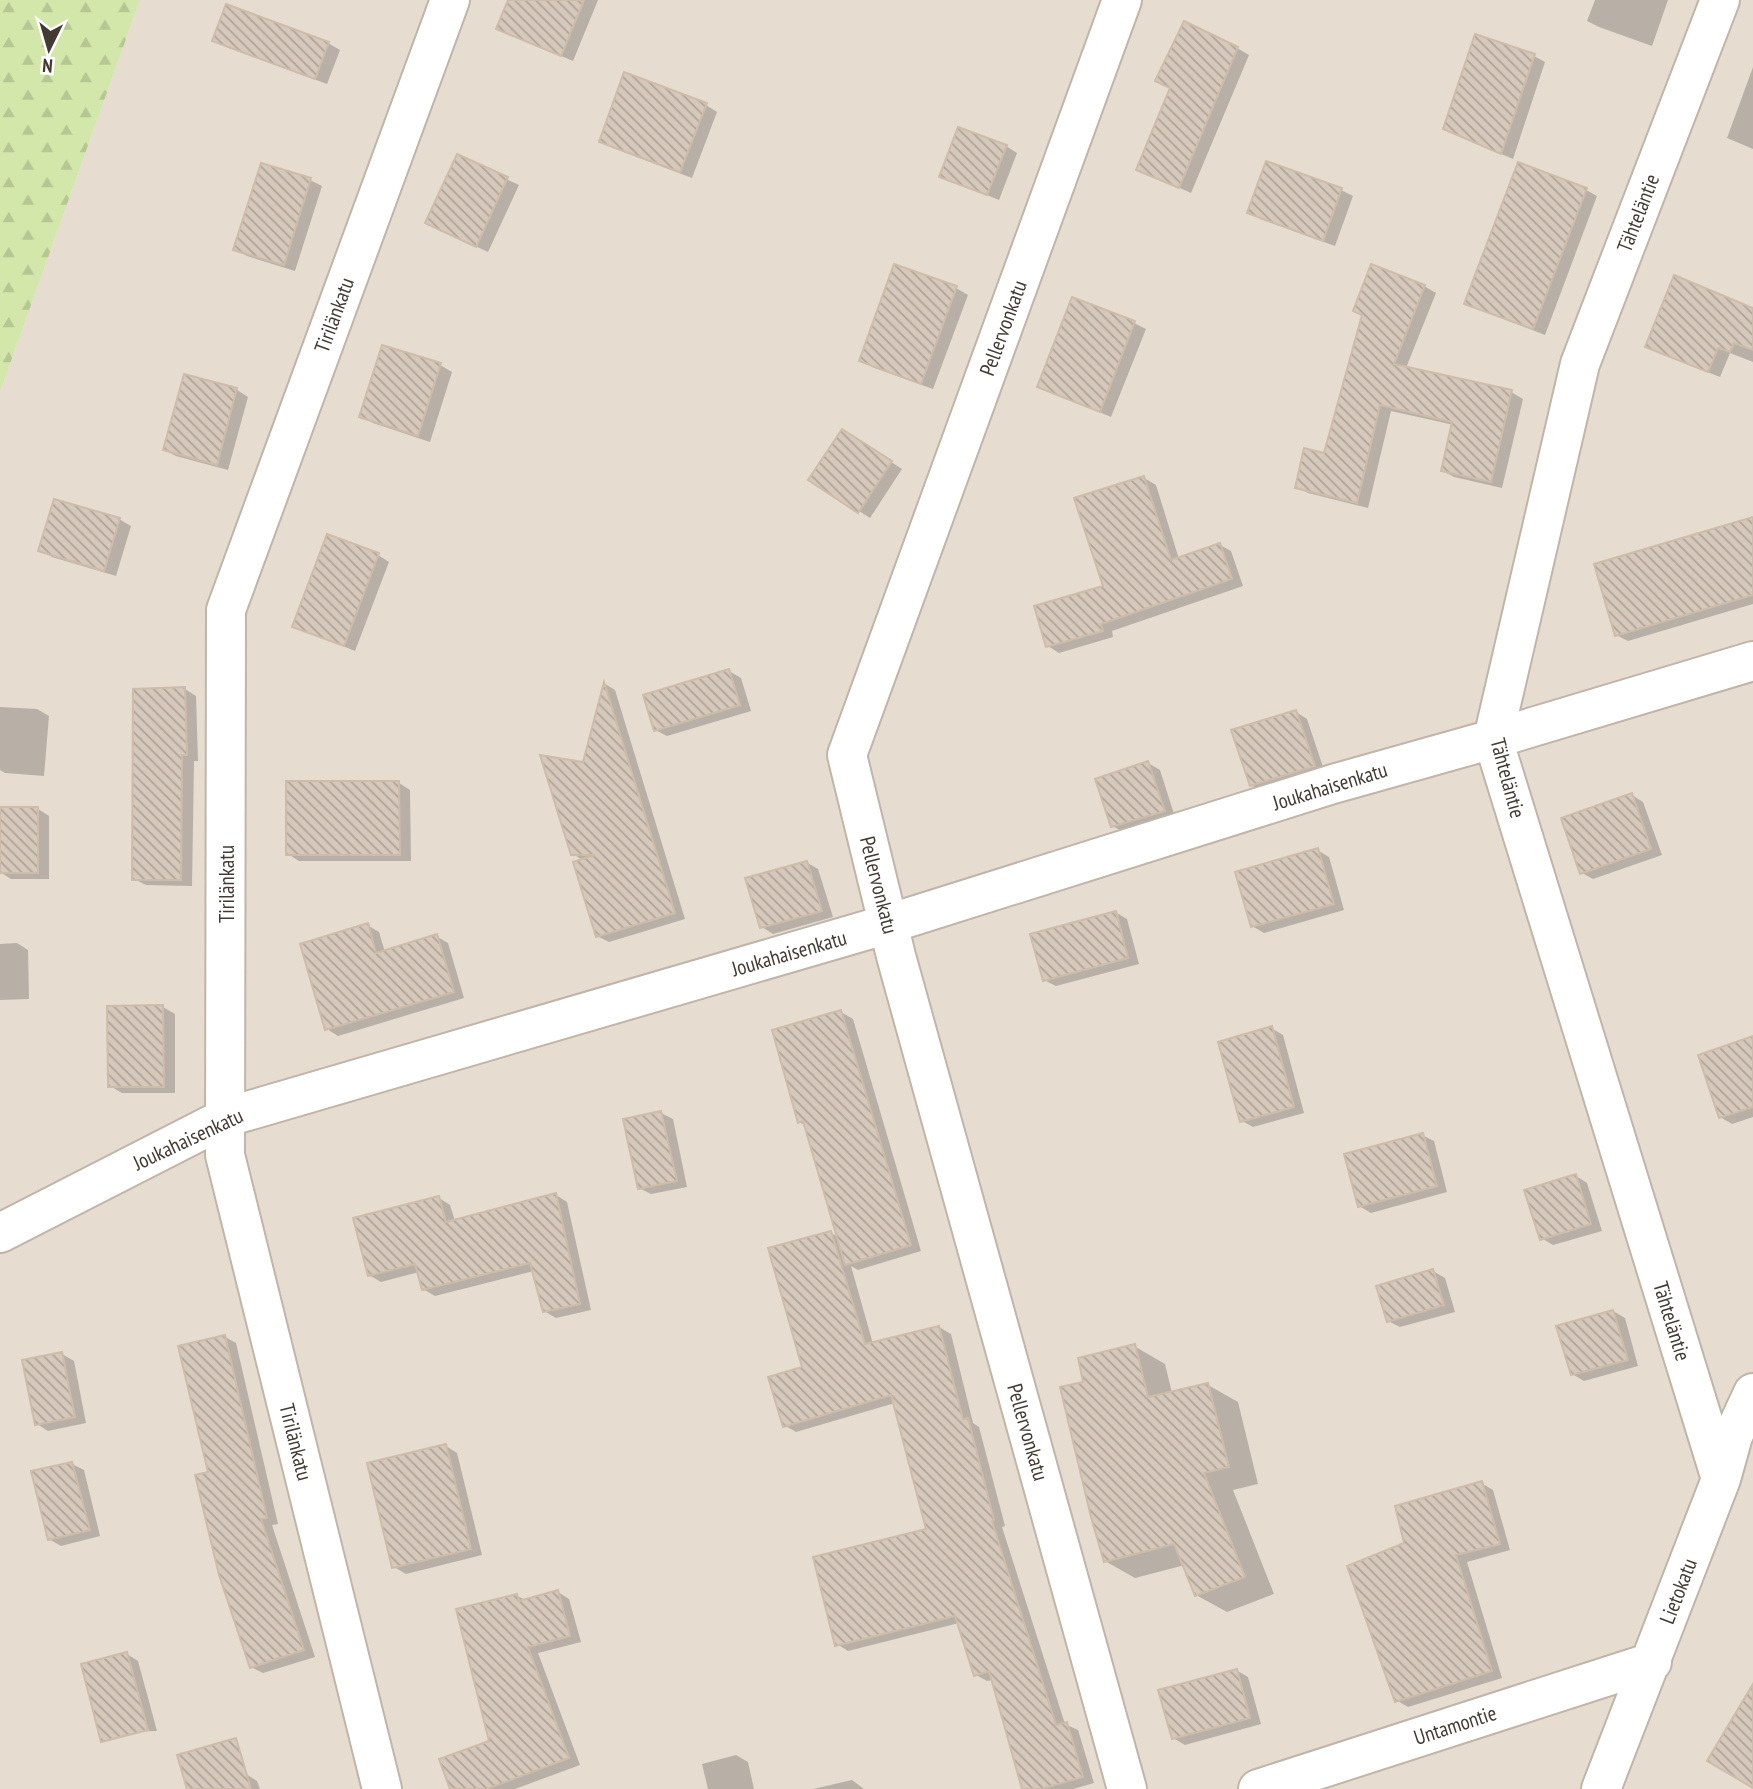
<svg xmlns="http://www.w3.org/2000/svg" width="1753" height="1789" viewBox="0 0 1753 1789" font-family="'PT Sans Narrow',sans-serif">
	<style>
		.residential { fill: #e6dcd0 }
		.forest { fill: url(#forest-firs) }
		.shadow { fill: #0003 }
		.building { fill: url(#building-back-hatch); stroke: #cebcab; stroke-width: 2 }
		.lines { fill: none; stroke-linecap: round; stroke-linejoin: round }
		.street-casing { stroke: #c0b5a8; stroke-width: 42 }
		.street { stroke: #fff; stroke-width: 38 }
		.labels { text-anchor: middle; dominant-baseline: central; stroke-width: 5; stroke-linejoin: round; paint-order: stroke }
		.street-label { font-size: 21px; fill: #433b33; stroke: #fff }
	</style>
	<defs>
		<pattern id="forest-firs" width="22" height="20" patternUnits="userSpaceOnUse" patternTransform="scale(1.75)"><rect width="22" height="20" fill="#d3e7aa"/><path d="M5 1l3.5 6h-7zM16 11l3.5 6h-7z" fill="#b6c793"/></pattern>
		<pattern id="building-back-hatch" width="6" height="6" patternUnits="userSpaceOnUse" patternTransform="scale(1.75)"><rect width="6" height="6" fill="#d6c8bb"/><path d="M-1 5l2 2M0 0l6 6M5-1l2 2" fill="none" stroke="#afa499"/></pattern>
	</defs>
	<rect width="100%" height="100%" fill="#f2ebe2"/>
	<!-- residential -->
	<path class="residential" d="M 140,0 L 1753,0 L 1753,1789 L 0,1789 L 0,392 Z"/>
	<!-- forest -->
	<path class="forest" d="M 0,0 L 140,0 L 0,392 Z"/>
	<!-- shadow -->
	<path class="shadow" d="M 510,0 L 598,0 L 573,61 L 498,29 Z
		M 1595,0 L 1668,0 L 1652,46 L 1599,27 L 1587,21 Z
		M 214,40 L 328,43 L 340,50 L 327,84 L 226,47 Z
		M 1237,48 L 1249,55 L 1191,193 L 1138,169 Z
		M 1534,56 L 1545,62 L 1513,159 L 1457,135 Z
		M 1753,67 L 1753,149 L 1727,138 Z
		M 706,105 L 717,112 L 692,178 L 613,148 L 601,141 Z
		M 1006,146 L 1017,153 L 999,200 L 941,176 Z
		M 458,157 L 519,185 L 488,252 L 439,229 Z
		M 1267,163 L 1341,190 L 1353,196 L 1335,246 L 1260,219 L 1249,212 Z
		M 310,180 L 322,186 L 295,271 L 247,256 L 236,250 Z
		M 1586,190 L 1597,196 L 1545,335 L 1478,309 L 1467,303 Z
		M 895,266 L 956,288 L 968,295 L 933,389 L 872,367 L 861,360 Z
		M 1424,286 L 1436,293 L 1406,368 L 1511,392 L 1523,399 L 1502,488 L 1454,477 L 1443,471 L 1454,425 L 1391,411 L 1368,508 L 1308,493 L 1297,487 L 1325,455 L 1364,315 Z
		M 1753,309 L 1753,362 L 1730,353 L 1720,377 L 1659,353 Z
		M 1134,323 L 1146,329 L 1111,417 L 1039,387 Z
		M 440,365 L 452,372 L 430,442 L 373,423 L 361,416 Z
		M 185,376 L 237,390 L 248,397 L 228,470 L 176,456 L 165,450 Z
		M 854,438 L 902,469 L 870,518 L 859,511 Z
		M 1144,478 L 1156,485 L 1179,559 L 1220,545 L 1231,551 L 1243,586 L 1112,631 L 1113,637 L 1059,653 L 1048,646 L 1105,587 Z
		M 119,519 L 131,526 L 116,576 L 52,557 L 40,550 Z
		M 1753,519 L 1753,604 L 1628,641 L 1616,635 Z
		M 378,555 L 389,562 L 355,651 L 294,626 Z
		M 729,671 L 741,678 L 751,711 L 667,736 L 655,730 Z
		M 605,684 L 615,690 L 685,919 L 609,942 L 597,936 L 584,861 L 573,854 L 584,764 Z
		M 185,689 L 196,696 L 198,761 L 194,761 L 192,886 L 146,885 L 134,879 Z
		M 0,707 L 37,709 L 49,716 L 44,776 L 5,773 L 0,770 Z
		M 1296,712 L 1307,719 L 1325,773 L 1263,792 L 1251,785 Z
		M 1148,763 L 1160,770 L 1175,817 L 1124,832 L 1112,826 Z
		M 399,783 L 410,790 L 411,861 L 299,861 L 288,854 Z
		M 1632,795 L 1643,802 L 1662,855 L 1593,879 L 1582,873 Z
		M 0,809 L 38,809 L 49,816 L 49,879 L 11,879 L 0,872 Z
		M 1317,850 L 1329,857 L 1344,910 L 1264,933 L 1252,926 Z
		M 806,862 L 818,869 L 833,917 L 773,934 L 762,927 Z
		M 1115,912 L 1127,919 L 1139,964 L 1056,986 L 1044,980 Z
		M 367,925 L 379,932 L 385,952 L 436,936 L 448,943 L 464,998 L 338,1036 L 327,1029 Z
		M 17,943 L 28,950 L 29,999 L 0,1000 L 0,944 Z
		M 163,1007 L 175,1014 L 175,1093 L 122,1093 L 110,1086 Z
		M 841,1012 L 853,1019 L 921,1251 L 858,1270 L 851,1266 L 873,1344 L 939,1327 L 951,1334 L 973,1423 L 979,1427 L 1005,1526 L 1002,1527 L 1065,1724 L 1078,1730 L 1094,1783 L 1073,1789 L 1024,1789 L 993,1680 L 987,1681 L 976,1675 L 959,1623 L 848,1651 L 837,1644 L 928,1530 L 895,1403 L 796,1432 L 784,1425 L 804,1368 L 831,1233 L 839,1237 L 806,1126 L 799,1122 Z
		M 1271,1028 L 1283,1035 L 1304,1113 L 1253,1127 L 1242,1121 Z
		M 1753,1038 L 1753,1117 L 1732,1124 L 1720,1117 Z
		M 661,1113 L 673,1119 L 687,1187 L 651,1194 L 639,1188 Z
		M 1422,1135 L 1434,1141 L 1447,1192 L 1371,1213 L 1359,1206 Z
		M 1576,1176 L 1587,1183 L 1602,1231 L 1553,1245 L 1541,1238 Z
		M 556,1195 L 567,1202 L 591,1310 L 556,1318 L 544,1311 L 534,1271 L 435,1296 L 423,1289 L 419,1272 L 381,1282 L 369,1275 L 439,1198 L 450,1205 L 455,1221 Z
		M 1433,1271 L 1445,1278 L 1455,1312 L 1400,1327 L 1388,1321 Z
		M 1613,1311 L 1625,1318 L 1638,1366 L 1584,1381 L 1572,1374 Z
		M 225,1337 L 236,1343 L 278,1524 L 272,1525 L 315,1657 L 263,1673 L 251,1667 L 210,1473 Z
		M 1134,1346 L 1165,1364 L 1172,1393 L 1208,1385 L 1238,1402 L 1258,1484 L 1233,1490 L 1274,1594 L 1227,1612 L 1196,1595 L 1185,1565 L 1135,1578 L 1105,1561 Z
		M 62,1354 L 74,1361 L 86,1423 L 48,1431 L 37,1424 Z
		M 446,1446 L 457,1453 L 482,1555 L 406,1574 L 394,1567 Z
		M 72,1464 L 84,1470 L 100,1536 L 61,1546 L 49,1539 Z
		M 1481,1483 L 1493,1490 L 1510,1550 L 1467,1562 L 1502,1678 L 1408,1707 L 1396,1700 L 1406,1544 Z
		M 558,1592 L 569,1599 L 581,1642 L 538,1653 L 580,1765 L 515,1789 L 452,1789 L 491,1742 L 517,1596 L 526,1600 Z
		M 127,1654 L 138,1661 L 157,1731 L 111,1732 Z
		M 1236,1670 L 1248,1677 L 1261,1724 L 1185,1745 L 1173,1738 Z
		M 736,1755 L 748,1762 L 754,1789 L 708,1789 L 702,1764 Z
		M 246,1774 L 257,1781 L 260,1789 L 189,1789 Z
		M 852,1780 L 864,1789 L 813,1789 Z"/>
	<!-- building -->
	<path class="building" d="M 508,0 L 584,0 L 561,56 L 496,29 Z
		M 226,4 L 329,42 L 315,79 L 212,41 Z
		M 1184,21 L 1238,47 L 1179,188 L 1136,170 L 1170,88 L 1155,81 Z
		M 1475,34 L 1535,54 L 1501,154 L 1443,129 Z
		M 624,72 L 707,103 L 680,172 L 599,142 Z
		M 958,127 L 1007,145 L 987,195 L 939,177 Z
		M 457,154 L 508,177 L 476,247 L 425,223 Z
		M 1266,161 L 1342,188 L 1323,241 L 1247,213 Z
		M 1518,162 L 1587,188 L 1533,329 L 1464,304 Z
		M 261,163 L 311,178 L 284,265 L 233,250 Z
		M 894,264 L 957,286 L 921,384 L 859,361 Z
		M 1371,264 L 1425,285 L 1394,364 L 1512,390 L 1491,482 L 1441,471 L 1452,422 L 1380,405 L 1357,503 L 1295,488 L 1304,448 L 1324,453 L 1362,315 L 1353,311 Z
		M 1674,275 L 1753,308 L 1753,350 L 1734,343 L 1730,352 L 1718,348 L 1708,372 L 1645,347 Z
		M 1072,297 L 1135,321 L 1100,412 L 1037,387 Z
		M 382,345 L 441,363 L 418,436 L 359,417 Z
		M 184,374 L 237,388 L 217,465 L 163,450 Z
		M 842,429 L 892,461 L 858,513 L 808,480 Z
		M 1144,476 L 1171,560 L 1220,543 L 1232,579 L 1101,624 L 1103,631 L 1046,647 L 1034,606 L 1103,586 L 1074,498 Z
		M 54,499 L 120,518 L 104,571 L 38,551 Z
		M 1753,517 L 1753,595 L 1615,636 L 1594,564 Z
		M 327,534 L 379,553 L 344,646 L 292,627 Z
		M 729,669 L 740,705 L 654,731 L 643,695 Z
		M 604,682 L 675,913 L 596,937 L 573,862 L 595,855 L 571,855 L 540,755 L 583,762 Z
		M 185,687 L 187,755 L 182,755 L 181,880 L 132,880 L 133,689 Z
		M 1296,710 L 1315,766 L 1250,786 L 1231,730 Z
		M 1148,761 L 1165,811 L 1111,827 L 1095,779 Z
		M 286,781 L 399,781 L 400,855 L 286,855 Z
		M 1632,793 L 1651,849 L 1580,874 L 1561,818 Z
		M 0,807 L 38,807 L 38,873 L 0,873 Z
		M 1318,848 L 1334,904 L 1251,927 L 1235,872 Z
		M 807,861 L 822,911 L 760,928 L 745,878 Z
		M 1116,911 L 1128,958 L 1043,981 L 1030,934 Z
		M 368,923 L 376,953 L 437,934 L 454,992 L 325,1030 L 300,944 Z
		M 163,1005 L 164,1087 L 108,1087 L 107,1006 Z
		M 841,1010 L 911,1245 L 845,1265 L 803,1121 L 798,1123 L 772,1030 Z
		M 1272,1026 L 1294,1107 L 1240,1122 L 1218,1042 Z
		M 1753,1036 L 1753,1107 L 1719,1118 L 1698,1055 Z
		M 661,1111 L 677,1181 L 638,1189 L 623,1119 Z
		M 1423,1133 L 1437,1186 L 1358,1207 L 1344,1154 Z
		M 1576,1174 L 1591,1224 L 1540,1240 L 1524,1190 Z
		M 556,1193 L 580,1304 L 543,1312 L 530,1263 L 422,1290 L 415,1264 L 368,1276 L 353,1218 L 439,1196 L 446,1222 Z
		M 831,1231 L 865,1344 L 939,1326 L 963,1419 L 968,1418 L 994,1520 L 992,1521 L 1056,1725 L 1067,1722 L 1083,1777 L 1041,1789 L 1022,1789 L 989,1671 L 974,1676 L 955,1616 L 835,1646 L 813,1557 L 926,1529 L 891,1395 L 783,1427 L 768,1377 L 802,1367 L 768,1248 Z
		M 1433,1269 L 1444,1305 L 1387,1322 L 1376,1286 Z
		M 1613,1310 L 1628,1360 L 1571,1375 L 1556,1326 Z
		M 225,1335 L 267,1518 L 261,1519 L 304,1650 L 250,1668 L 219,1575 L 195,1475 L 208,1472 L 178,1346 Z
		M 1135,1344 L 1148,1397 L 1208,1383 L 1229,1467 L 1204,1473 L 1245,1577 L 1195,1596 L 1174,1544 L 1104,1562 L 1091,1517 L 1060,1387 L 1083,1382 L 1078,1358 Z
		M 62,1352 L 75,1417 L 35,1425 L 22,1360 Z
		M 446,1444 L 471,1549 L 392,1568 L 367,1463 Z
		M 72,1462 L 90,1530 L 48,1540 L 31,1471 Z
		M 1482,1481 L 1500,1544 L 1456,1555 L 1492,1671 L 1395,1702 L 1347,1566 L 1404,1543 L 1395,1506 Z
		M 558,1590 L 570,1636 L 528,1647 L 569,1758 L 487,1789 L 450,1789 L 439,1759 L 489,1741 L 456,1609 L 517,1594 L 519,1601 Z
		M 127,1652 L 148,1730 L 101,1742 L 81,1664 Z
		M 1237,1669 L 1250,1718 L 1172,1739 L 1158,1690 Z
		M 1753,1684 L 1753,1788 L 1707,1761 Z
		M 236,1738 L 251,1789 L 187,1789 L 177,1755 Z"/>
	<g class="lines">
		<!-- street casing -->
		<g class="street-casing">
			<path id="street" d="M 1122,0 L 847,755 L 896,956 L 1127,1789
				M 1720,0 L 1580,364 L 1493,739 L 1721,1479
				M 0,1233 L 227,1117 L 888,924 L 1333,784 L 1493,739 L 1753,661
				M 382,1789 L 225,1155 L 226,610 L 450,0
				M 1258,1789 L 1652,1662
				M 1601,1789 L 1721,1479 L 1733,1436 L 1753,1393"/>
		</g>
		<!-- street -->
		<use href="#street" class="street"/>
	</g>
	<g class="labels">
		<!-- street labels -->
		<g class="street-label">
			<text transform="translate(1638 213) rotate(-69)">Tähteläntie</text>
			<text transform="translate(334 315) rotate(-70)">Tirilänkatu</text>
			<text transform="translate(1003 328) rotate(-70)">Pellervonkatu</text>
			<text transform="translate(1508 778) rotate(75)">Tähteläntie</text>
			<text transform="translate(1330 786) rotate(-17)">Joukahaisenkatu</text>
			<text transform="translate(226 884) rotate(-90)">Tirilänkatu</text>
			<text transform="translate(879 885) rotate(76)">Pellervonkatu</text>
			<text transform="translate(789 953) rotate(-16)">Joukahaisenkatu</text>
			<text transform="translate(188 1139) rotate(-25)">Joukahaisenkatu</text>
			<text transform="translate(1672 1321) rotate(73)">Tähteläntie</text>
			<text transform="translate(1028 1432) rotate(74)">Pellervonkatu</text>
			<text transform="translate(296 1442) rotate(76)">Tirilänkatu</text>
			<text transform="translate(1678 1591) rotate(-69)">Lietokatu</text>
			<text transform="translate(1455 1725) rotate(-18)">Untamontie</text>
		</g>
	</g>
	<!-- north arrow -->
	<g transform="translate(49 49) rotate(185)" stroke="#ffffff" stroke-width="5" paint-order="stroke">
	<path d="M0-5L12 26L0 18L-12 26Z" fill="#433b33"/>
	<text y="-10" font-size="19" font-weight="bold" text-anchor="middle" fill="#433b33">N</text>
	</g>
</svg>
